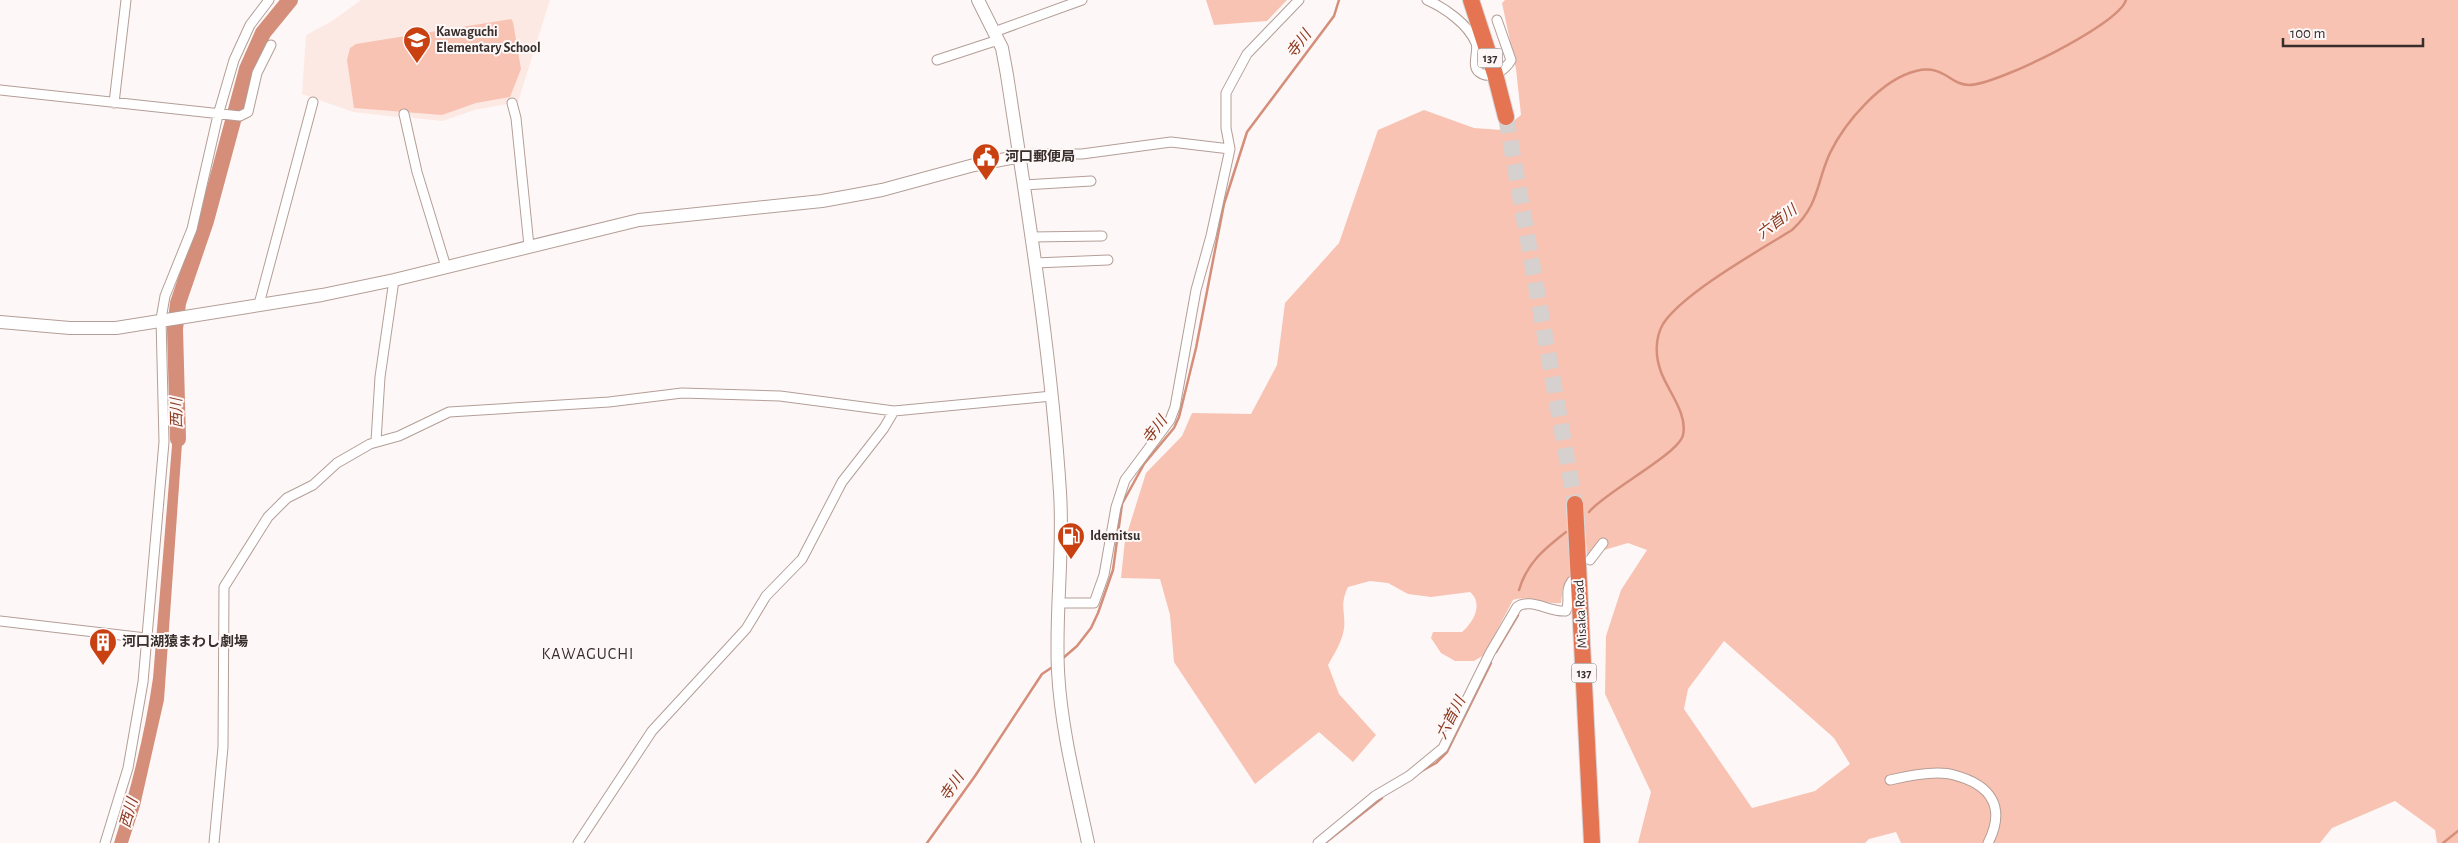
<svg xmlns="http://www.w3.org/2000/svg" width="2458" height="843" viewBox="0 0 2458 843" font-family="'Alegreya Sans','Noto Sans JP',sans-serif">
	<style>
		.built { fill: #fde9e4 }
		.green { fill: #f8c3b3; fill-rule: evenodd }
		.water { fill: #d48e79 }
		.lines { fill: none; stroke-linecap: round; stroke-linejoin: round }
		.stream { stroke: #d48e79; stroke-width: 2.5 }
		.river { stroke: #d48e79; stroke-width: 16 }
		.highway-tunnel { stroke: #d6d0ce; stroke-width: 16; stroke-dasharray: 16 8; stroke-linecap: butt }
		.street-casing { stroke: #b49e97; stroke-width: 11 }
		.secondary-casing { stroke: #b49e97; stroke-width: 14 }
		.highway-casing { stroke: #d7d5d5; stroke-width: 18 }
		.street { stroke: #fff; stroke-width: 9 }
		.secondary { stroke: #fff; stroke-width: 12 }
		.highway { stroke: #e57453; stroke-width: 16 }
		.labels { text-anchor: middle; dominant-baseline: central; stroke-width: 4; stroke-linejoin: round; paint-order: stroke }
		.shield { fill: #fdf8f7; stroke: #736b69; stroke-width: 1 }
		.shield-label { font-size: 12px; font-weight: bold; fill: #382e2c }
		.poi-label { font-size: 14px; font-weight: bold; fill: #382e2c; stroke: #fdf8f7; text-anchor: start }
		.street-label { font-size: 14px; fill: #382e2c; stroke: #fdf8f7 }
		.water-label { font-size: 15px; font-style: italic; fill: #8d381f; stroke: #fdf8f7 }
		.quarter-label { font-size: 16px; letter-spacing: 1px; fill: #382e2c; stroke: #fdf8f7 }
	</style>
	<rect width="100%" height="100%" fill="#fdf8f7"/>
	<!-- built -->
	<path class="built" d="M 361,0 L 550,0 L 518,102 L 474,110 L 443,121 L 413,118 L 409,114 L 397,117 L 353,112 L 302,94 L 306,35 L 332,21 Z"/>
	<!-- green -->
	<path class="green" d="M 1206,0 L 1287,0 L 1267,21 L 1214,25 Z
		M 1505,0 L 2458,0 L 2458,843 L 2437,843 L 2435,830 L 2395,801 L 2332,828 L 2320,843 L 1901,843 L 1896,832 L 1869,839 L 1865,843 L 1638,843 L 1651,792 L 1605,694 L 1606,636 L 1621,590 L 1647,550 L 1628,543 L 1587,555 L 1583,503 L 1566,505 L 1571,575 L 1563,587 L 1561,603 C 1544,605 1530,595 1513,600 L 1484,655 L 1474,661 L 1455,661 L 1441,653 L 1431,638 L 1433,632 L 1462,632 C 1473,623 1484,604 1470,592 L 1431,597 L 1408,594 L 1388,583 L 1370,581 L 1348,587 C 1339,606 1346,612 1344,629 C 1342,642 1334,654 1328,665 L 1339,694 L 1376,735 L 1353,762 L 1319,732 L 1255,784 L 1174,662 L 1170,615 L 1160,579 L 1121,578 L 1125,540 L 1146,473 L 1182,436 L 1192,413 L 1251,414 L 1277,365 L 1285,303 L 1339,243 L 1378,130 L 1424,110 L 1474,128 L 1502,130 L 1521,115 L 1516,69 L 1502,3 ZM 1724,641 L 1834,738 L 1850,764 L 1815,791 L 1752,808 L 1684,709 L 1688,689 Z
		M 511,19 L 513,22 L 521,69 L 510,97 L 476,103 L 442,115 L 354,108 L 347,60 L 350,48 L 356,44 Z"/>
	<!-- water -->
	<path class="water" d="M 184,415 L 164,700 L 140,806 L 128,843 L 114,843 C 131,789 145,734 153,678 L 174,421 Z"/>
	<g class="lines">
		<!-- stream -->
		<path class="stream" d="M 1589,512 C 1605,492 1679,454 1683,435 C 1688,414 1668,391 1661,372 C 1655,356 1655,338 1663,324 C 1683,293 1760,250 1792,230 C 1820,204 1816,183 1830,153 C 1845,122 1882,79 1916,71 C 1944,64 1950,85 1969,85 C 1996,85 2119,25 2126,0
			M 1519,590 C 1527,563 1544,549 1566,532
			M 1496,652 L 1518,615
			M 1062,659 L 1077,646 L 1091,628 L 1098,613 L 1113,570 L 1122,504 L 1144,464 L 1174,428 L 1179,417 L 1196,348 L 1224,204 L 1247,132 L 1334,16 L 1339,0
			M 1420,772 L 1436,763 L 1447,752 L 1491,663
			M 927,843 L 975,776 L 1042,674 L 1054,666
			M 1325,843 L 1382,798
			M 2443,843 L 2458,831"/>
		<!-- river -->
		<path class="river" d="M 178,439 L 175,329 L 178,303 L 206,221 L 247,69 L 263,33 L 290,0"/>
		<!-- highway-tunnel -->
		<path class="highway-tunnel" d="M 1506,117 L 1575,504"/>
		<!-- street casing -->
		<g class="street-casing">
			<path id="street" d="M 1427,0 C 1445,8 1468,24 1476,43 C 1479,51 1471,66 1479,72 C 1491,81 1506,69 1511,60 L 1497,20
				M 994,32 L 1082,0
				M 937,60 L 998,40
				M 0,90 L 240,116 L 248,112 L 257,73 L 271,45
				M 114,103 L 126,0
				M 512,103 L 516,118 L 529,246
				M 404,114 L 417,172 L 446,267
				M 1021,156 L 1033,154 L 1082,154 L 1171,142 L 1230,149
				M 1024,185 L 1091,181
				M 1031,237 L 1102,236
				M 1035,263 L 1108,260
				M 259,304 L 313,102
				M 376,441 L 380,377 L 394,280
				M 1590,560 L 1603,543
				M 1060,603 L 1094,603 L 1104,575 L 1116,507 L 1125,480 L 1170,420 L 1175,407 L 1196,290 L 1211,236 L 1230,149 L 1226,128 L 1226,93 L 1247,54 L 1299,0
				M 0,621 L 146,638
				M 1890,780 C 1907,776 1937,770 1954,775 C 1992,785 2006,808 1988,843
				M 105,843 L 128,768 L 143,682 L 164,442 L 161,319 L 165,296 L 192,229 L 218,115 L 234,60 L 250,25 L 269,0
				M 214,843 L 223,747 L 224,587 L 268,517 L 287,498 L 313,485 L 337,463 L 370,444 L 399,436 L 449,412 L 609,402 L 682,393 L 780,396 L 894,411 L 1052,396
				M 578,843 L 652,731 L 746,629 L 766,596 L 802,559 L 842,482 L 884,428 L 894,411
				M 1318,843 L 1375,796 L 1409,776 L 1443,748 L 1490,653 L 1517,607 C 1530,597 1551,613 1566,611 C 1571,600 1564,591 1572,581"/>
		</g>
		<!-- secondary casing -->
		<g class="secondary-casing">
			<path id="secondary" d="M 978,0 L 1002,48 L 1007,75 C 1028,213 1051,352 1060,492 C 1064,552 1055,611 1058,671 C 1061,729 1076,786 1088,843
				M 0,322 L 70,328 L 116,328 L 322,295 L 394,280 L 639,220 L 822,201 L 882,190 L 974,165 L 1021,156"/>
		</g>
		<!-- highway casing -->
		<g class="highway-casing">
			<path id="highway" d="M 1471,0 L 1495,74 L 1506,117
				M 1575,504 L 1592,843"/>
		</g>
		<!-- street -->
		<use href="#street" class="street"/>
		<!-- secondary -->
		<use href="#secondary" class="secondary"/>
		<!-- highway -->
		<use href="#highway" class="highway"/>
	</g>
	<!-- icons -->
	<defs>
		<g id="school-pin" transform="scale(1.4375)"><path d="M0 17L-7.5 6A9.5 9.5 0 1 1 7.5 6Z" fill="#c94111" stroke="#fdf8f7"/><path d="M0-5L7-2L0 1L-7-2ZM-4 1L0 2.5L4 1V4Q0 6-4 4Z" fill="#fff"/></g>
		<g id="civic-pin" transform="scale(1.4375)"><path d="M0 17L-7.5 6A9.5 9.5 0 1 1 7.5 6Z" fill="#c94111" stroke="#fdf8f7"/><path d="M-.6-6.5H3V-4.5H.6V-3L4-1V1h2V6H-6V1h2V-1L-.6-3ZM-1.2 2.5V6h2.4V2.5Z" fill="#fff"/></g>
		<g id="fuel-pin" transform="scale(1.4375)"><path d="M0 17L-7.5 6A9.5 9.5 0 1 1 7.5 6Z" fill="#c94111" stroke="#fdf8f7"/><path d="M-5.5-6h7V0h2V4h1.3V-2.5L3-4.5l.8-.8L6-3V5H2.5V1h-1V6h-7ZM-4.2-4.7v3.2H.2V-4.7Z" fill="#fff"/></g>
		<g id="building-pin" transform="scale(1.4375)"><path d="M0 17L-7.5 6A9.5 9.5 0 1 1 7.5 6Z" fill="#c94111" stroke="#fdf8f7"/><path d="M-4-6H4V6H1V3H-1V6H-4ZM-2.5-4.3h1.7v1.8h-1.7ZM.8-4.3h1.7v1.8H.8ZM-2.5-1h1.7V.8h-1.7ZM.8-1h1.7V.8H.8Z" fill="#fff"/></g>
	</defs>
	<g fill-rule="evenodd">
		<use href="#school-pin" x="417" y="40"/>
		<use href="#civic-pin" x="986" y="157"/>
		<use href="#fuel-pin" x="1071" y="536"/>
		<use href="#building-pin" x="103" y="642"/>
	</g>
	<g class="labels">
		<!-- shield labels -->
		<g class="shield">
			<rect x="1477.5" y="48.5" width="25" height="19" rx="4"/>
			<rect x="1571.5" y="663.5" width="25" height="19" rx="4"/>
		</g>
		<g class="shield-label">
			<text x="1490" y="58">137</text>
			<text x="1584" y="673">137</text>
		</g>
		<!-- poi labels -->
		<g class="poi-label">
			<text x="436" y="32">Kawaguchi<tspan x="436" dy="16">Elementary School</tspan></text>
			<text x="1005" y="157">河口郵便局</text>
			<text x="1090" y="536">Idemitsu</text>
			<text x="122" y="642">河口湖猿まわし劇場</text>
		</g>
		<!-- street labels -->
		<g class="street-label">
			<text transform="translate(1581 614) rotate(-93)">Misaka Road</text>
		</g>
		<!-- water labels -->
		<g class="water-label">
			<text transform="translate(1299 44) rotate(-53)">寺川</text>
			<text transform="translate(1777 222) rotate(-37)">六首川</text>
			<text transform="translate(177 413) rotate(-91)">西川</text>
			<text transform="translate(1155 430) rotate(-53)">寺川</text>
			<text transform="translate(1451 718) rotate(-63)">六首川</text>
			<text transform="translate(952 787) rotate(-56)">寺川</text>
			<text transform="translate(129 813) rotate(-74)">西川</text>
		</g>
		<!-- quarter labels -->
		<g class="quarter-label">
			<text x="588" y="654">KAWAGUCHI</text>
		</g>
	</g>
	<!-- scale -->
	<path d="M2283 38v8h140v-8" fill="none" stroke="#382e2c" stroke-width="2.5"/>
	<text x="2290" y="38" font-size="15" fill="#382e2c" stroke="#fdf8f7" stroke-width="4" paint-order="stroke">100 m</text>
</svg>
